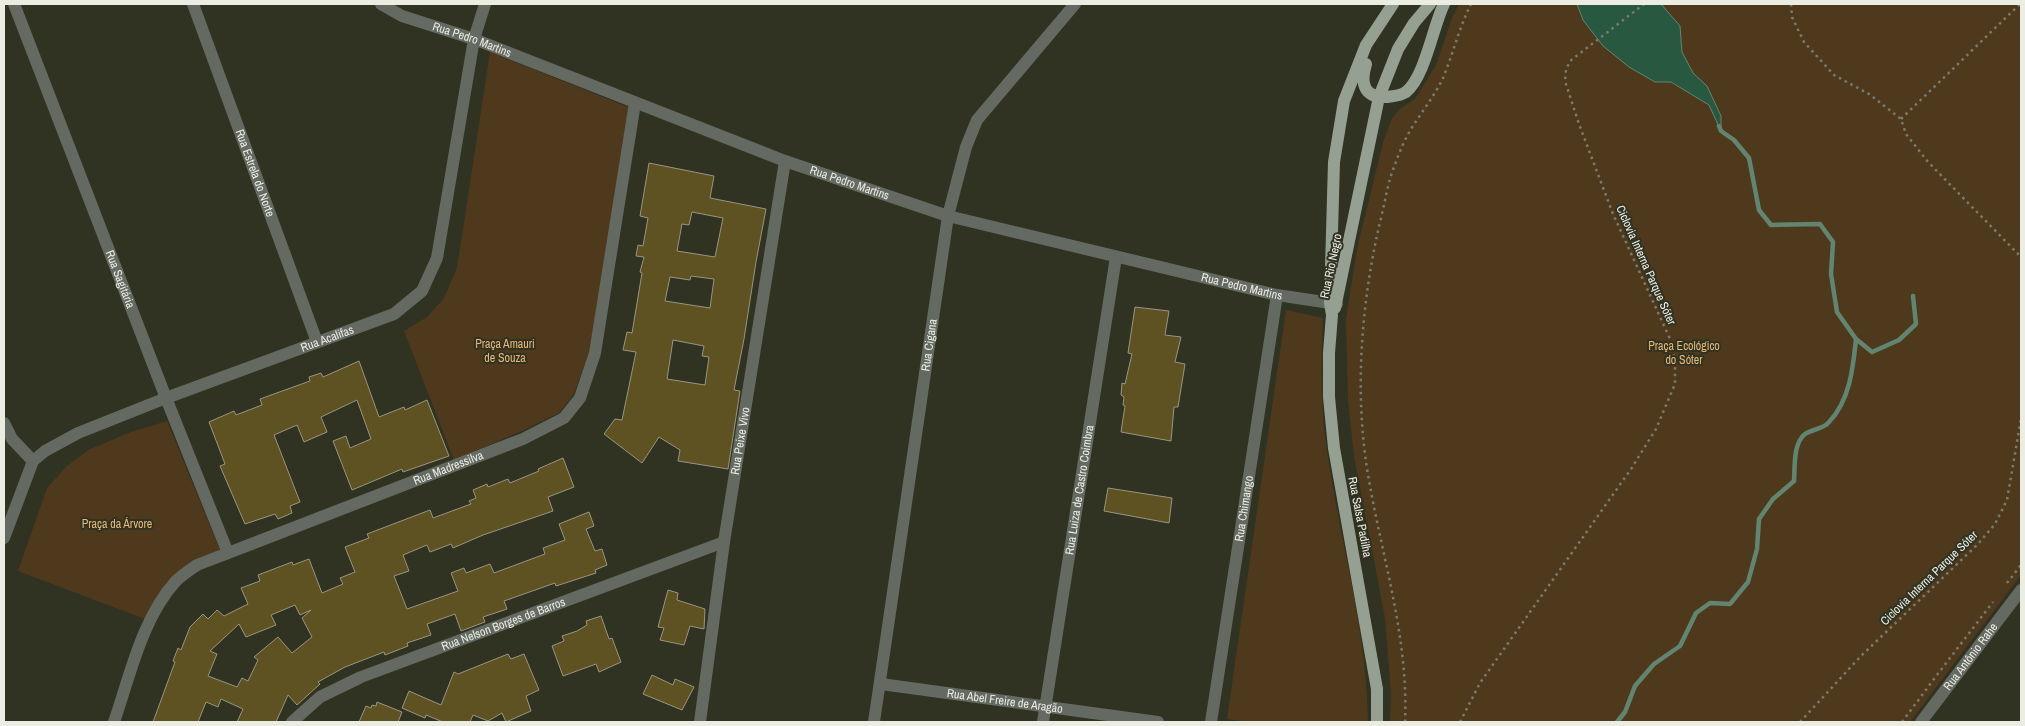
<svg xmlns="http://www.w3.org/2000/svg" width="2025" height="726" viewBox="0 0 2025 726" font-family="'Archivo Narrow',sans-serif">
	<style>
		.green { fill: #4f391d }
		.water { fill: #285940; stroke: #628571 }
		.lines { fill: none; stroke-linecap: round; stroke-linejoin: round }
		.stream { stroke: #628571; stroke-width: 4.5 }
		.building { fill: #5e5222; stroke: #9a9582; fill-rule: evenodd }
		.path { stroke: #797b6d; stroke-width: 2.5; stroke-dasharray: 2.5 4; stroke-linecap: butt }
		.minor { stroke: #646962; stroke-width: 12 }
		.major { stroke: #96a092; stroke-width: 12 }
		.labels { text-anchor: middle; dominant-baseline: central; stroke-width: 4; stroke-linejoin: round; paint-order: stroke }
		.street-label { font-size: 12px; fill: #ebede3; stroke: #303222 }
		.park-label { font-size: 12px; fill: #e8b778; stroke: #303222 }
	</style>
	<rect width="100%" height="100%" fill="#303222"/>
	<!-- green -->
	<path class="green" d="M 1459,4 L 2021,4 L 2021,575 L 1910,722 L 1390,722 L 1391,694 L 1385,618 L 1354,456 L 1348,401 L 1346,319 L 1357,249 L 1383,142 L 1392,118 L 1401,108 L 1415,99 L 1436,65 L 1452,18 Z
		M 490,52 L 630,108 L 590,349 L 574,394 L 559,413 L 522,431 L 454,460 L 404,331 L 427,317 L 444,298 L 457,268 Z
		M 1286,310 L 1323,318 C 1321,362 1320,407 1327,451 C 1340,542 1367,630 1368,722 L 1249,722 L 1227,719 Z
		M 167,421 L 220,550 L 173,576 L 157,596 L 145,619 L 18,571 L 47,488 L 66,467 L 88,450 L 131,432 Z"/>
	<!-- water -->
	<path class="water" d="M 1577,4 L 1661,4 L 1680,26 L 1682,52 L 1693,73 L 1707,86 L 1721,116 L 1721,131 L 1709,105 L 1671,82 L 1655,82 L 1629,67 L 1603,46 L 1583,20 Z"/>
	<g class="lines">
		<!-- stream -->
		<path class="stream" d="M 1719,126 L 1721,131 L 1734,140 L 1749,158 L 1759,210 L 1771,225 L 1820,224 L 1833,242 L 1831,274 L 1837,312 L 1856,339 L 1872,352 L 1899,340 L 1916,324 L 1913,296
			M 1617,722 L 1625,712 L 1635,686 L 1654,664 L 1680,646 L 1696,613 L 1710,603 L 1730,604 L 1748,582 L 1757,549 L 1759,519 L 1773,499 L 1794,481 C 1795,467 1793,443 1805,434 C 1812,429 1824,429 1829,422 C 1850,400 1853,368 1856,339"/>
	</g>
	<!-- building -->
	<path class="building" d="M 649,163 L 714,176 L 710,198 L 766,209 L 756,262 L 744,339 L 734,390 L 740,391 L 728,469 L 678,461 L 680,450 L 659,437 L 642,463 L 604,434 L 615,419 L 622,420 L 636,352 L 623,350 L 627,332 L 632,333 L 642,273 L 640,272 L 644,257 L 636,256 L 638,245 L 643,246 L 648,218 L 640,216 ZM 692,212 L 723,218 L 715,257 L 677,251 L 682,224 L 689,225 ZM 691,276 L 714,279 L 710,308 L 665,301 L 670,277 L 690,280 ZM 673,340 L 704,346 L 702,356 L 709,357 L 705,385 L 667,379 Z
		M 1135,307 L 1169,311 L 1165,335 L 1181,337 L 1175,362 L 1185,364 L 1178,407 L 1174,407 L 1171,441 L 1121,432 L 1125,406 L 1123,405 L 1124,397 L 1121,395 L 1122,383 L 1125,384 L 1132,354 L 1128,353 Z
		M 359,361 L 379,417 L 404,407 L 405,410 L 427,400 L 449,456 L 403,472 L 402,469 L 352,490 L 333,441 L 346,436 L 350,448 L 371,439 L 357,400 L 321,417 L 327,432 L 304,442 L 297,425 L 274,435 L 300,502 L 290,506 L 292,513 L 278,519 L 275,514 L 245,524 L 220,466 L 225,464 L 209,422 L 234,411 L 236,415 L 262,405 L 260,399 L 310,381 L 309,377 L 321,373 L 323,377 Z
		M 563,458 L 574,487 L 548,497 L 553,511 L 483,535 L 453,548 L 451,544 L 430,552 L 427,545 L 403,555 L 409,571 L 394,576 L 407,609 L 458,591 L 451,573 L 464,568 L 466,573 L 490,564 L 494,573 L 545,554 L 543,548 L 565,540 L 559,524 L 589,512 L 594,526 L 586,529 L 595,551 L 602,549 L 607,565 L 595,570 L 596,573 L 556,586 L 555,583 L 504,601 L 507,609 L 483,617 L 485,622 L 461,631 L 455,614 L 427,624 L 431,635 L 407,643 L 408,646 L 385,655 L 384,652 L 345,667 L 318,682 L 320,684 L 297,705 L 288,695 L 276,722 L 237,722 L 243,709 L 221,699 L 218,707 L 206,702 L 198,722 L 153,722 L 175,662 L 173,661 L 178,648 L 181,650 L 190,627 L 203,614 L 208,619 L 217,610 L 224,616 L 248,604 L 241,588 L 260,581 L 258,575 L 292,562 L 293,565 L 309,559 L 322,593 L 343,584 L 340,578 L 355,572 L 345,547 L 369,538 L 367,534 L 430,510 L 433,518 L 471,504 L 469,501 L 476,498 L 473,490 L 487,484 L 488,487 L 508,479 L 510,483 L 539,471 L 538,469 ZM 295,605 L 300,615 L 311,610 L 302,618 L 312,637 L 292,653 L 278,637 L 254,657 L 258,660 L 248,681 L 242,678 L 237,687 L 208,676 L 217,654 L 210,651 L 239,624 L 246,637 L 276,625 L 271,615 Z
		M 1108,488 L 1172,498 L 1169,523 L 1104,511 Z
		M 668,590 L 678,593 L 677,600 L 705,609 L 704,629 L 690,626 L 684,645 L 660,640 L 664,628 L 658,627 Z
		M 601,616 L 609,639 L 612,638 L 621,662 L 599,672 L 596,664 L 563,676 L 552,646 L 564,641 L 562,636 L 577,631 L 587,625 L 586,621 Z
		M 508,654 L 511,659 L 524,654 L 539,690 L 526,696 L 531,711 L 506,722 L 502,713 L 488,721 L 473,715 L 470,722 L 443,722 L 426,715 L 425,718 L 402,708 L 409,691 L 441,705 L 454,672 L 458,674 Z
		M 652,675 L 673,685 L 675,679 L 694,687 L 682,710 L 643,694 Z
		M 377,702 L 402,712 L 398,722 L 359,722 L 366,706 L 371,708 L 372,705 L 376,706 Z"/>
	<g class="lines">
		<!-- path -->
		<path class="path" d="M 1791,4 L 1792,17 L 1804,42 L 1834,75 L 1869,94 L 1901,119 L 1906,134 L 1928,162 L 2021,257
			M 1901,119 L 2020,4
			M 2007,583 L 2021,565
			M 1405,722 C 1409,633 1379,549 1366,462 C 1355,382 1362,300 1380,222 C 1385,203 1387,185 1394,167 C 1399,153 1405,138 1413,126 C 1423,110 1435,95 1443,78 C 1453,54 1459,28 1471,4
			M 1460,722 L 1480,683 L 1631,469 L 1656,429 L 1675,384 L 1675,362 L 1671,341 L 1613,214 L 1579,124 L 1565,81 L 1566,70 L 1570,61 L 1644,4
			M 1800,722 L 1861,656 L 1978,544 L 1995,524 L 2007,500 L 2021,419
			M 1902,722 L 1940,671 L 1993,602"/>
		<!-- minor -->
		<g class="minor">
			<path id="s1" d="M 14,4 L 166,398 L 228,553"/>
			<path id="s2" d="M 193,4 L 317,342"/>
			<path id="s3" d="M 381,4 L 402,16 L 474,39 L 785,161 L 948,216 L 1277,295 L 1337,304"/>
			<path d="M 4,423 L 12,439 L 33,461"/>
			<path id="s4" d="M 4,538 L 33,461 L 45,451 L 78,433 L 166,398 L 394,314 L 422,291 L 437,258 L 474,39 L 485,4"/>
			<path id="s5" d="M 881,684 L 1158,722"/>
			<path id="s6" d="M 114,722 C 130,676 142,618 176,581 C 182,575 190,570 197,565 L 523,439 L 564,418 L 580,398 L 595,353 L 635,103"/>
			<path id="s7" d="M 292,722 L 320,697 L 361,677 L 724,542"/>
			<path id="s8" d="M 700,722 L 724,542 L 785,161"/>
			<path id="s9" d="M 874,722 L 948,216 L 966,147 L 977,120 L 1075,4"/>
			<path id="s10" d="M 1043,722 L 1116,257"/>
			<path id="s11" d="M 1211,722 L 1277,295"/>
			<path id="s12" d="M 1921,722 L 2021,590"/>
		</g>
		<!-- major -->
		<path class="major" d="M 1366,64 C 1360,84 1364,98 1387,97 C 1394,96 1400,96 1406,92 C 1425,77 1433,26 1444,4
			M 1335,308 L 1379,97 L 1398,49 L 1414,23 L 1430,4
			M 1377,722 L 1377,689 L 1334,448 L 1329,397 L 1329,353 L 1332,315 L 1330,303 L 1334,162 L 1344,101 L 1366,45 L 1393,4"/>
	</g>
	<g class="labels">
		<!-- street labels -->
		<g class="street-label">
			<text stroke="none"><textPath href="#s3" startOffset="98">Rua Pedro Martins</textPath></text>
			<text stroke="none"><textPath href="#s2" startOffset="180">Rua Estrela do Norte</textPath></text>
			<text stroke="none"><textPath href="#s3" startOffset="502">Rua Pedro Martins</textPath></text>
			<text transform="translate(1646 265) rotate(66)">Ciclovia Interna Parque Sóter</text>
			<text transform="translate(1331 266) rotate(-78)">Rua Rio Negro</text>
			<text stroke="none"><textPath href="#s1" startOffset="295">Rua Sagitária</textPath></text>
			<text stroke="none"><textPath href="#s3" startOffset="908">Rua Pedro Martins</textPath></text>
			<text stroke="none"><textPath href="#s4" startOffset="402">Rua Acalifas</textPath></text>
			<text stroke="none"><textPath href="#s9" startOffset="381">Rua Cigana</textPath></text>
			<text stroke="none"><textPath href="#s8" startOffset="284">Rua Peixe Vivo</textPath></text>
			<text stroke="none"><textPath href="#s6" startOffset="451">Rua Madressilva</textPath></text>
			<text stroke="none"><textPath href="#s10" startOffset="235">Rua Luiza de Castro Coimbra</textPath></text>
			<text stroke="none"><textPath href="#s11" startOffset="216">Rua Chimango</textPath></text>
			<text transform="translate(1360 517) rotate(79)">Rua Salsa Padilha</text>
			<text transform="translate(1929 578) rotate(-44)">Ciclovia Interna Parque Sóter</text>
			<text stroke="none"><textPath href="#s7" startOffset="235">Rua Nelson Borges de Barros</textPath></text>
			<text stroke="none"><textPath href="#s12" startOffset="82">Rua Antônio Rahe</textPath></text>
			<text stroke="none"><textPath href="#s5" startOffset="125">Rua Abel Freire de Aragão</textPath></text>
		</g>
		<!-- park labels -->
		<g class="park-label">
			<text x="505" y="344">Praça Amauri<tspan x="505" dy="14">de Souza</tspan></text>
			<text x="1684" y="346">Praça Ecológico<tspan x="1684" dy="14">do Sóter</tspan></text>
			<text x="117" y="524">Praça da Árvore</text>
		</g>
	</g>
	<!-- border -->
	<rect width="2025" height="726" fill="none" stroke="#ebede3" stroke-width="10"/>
</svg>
